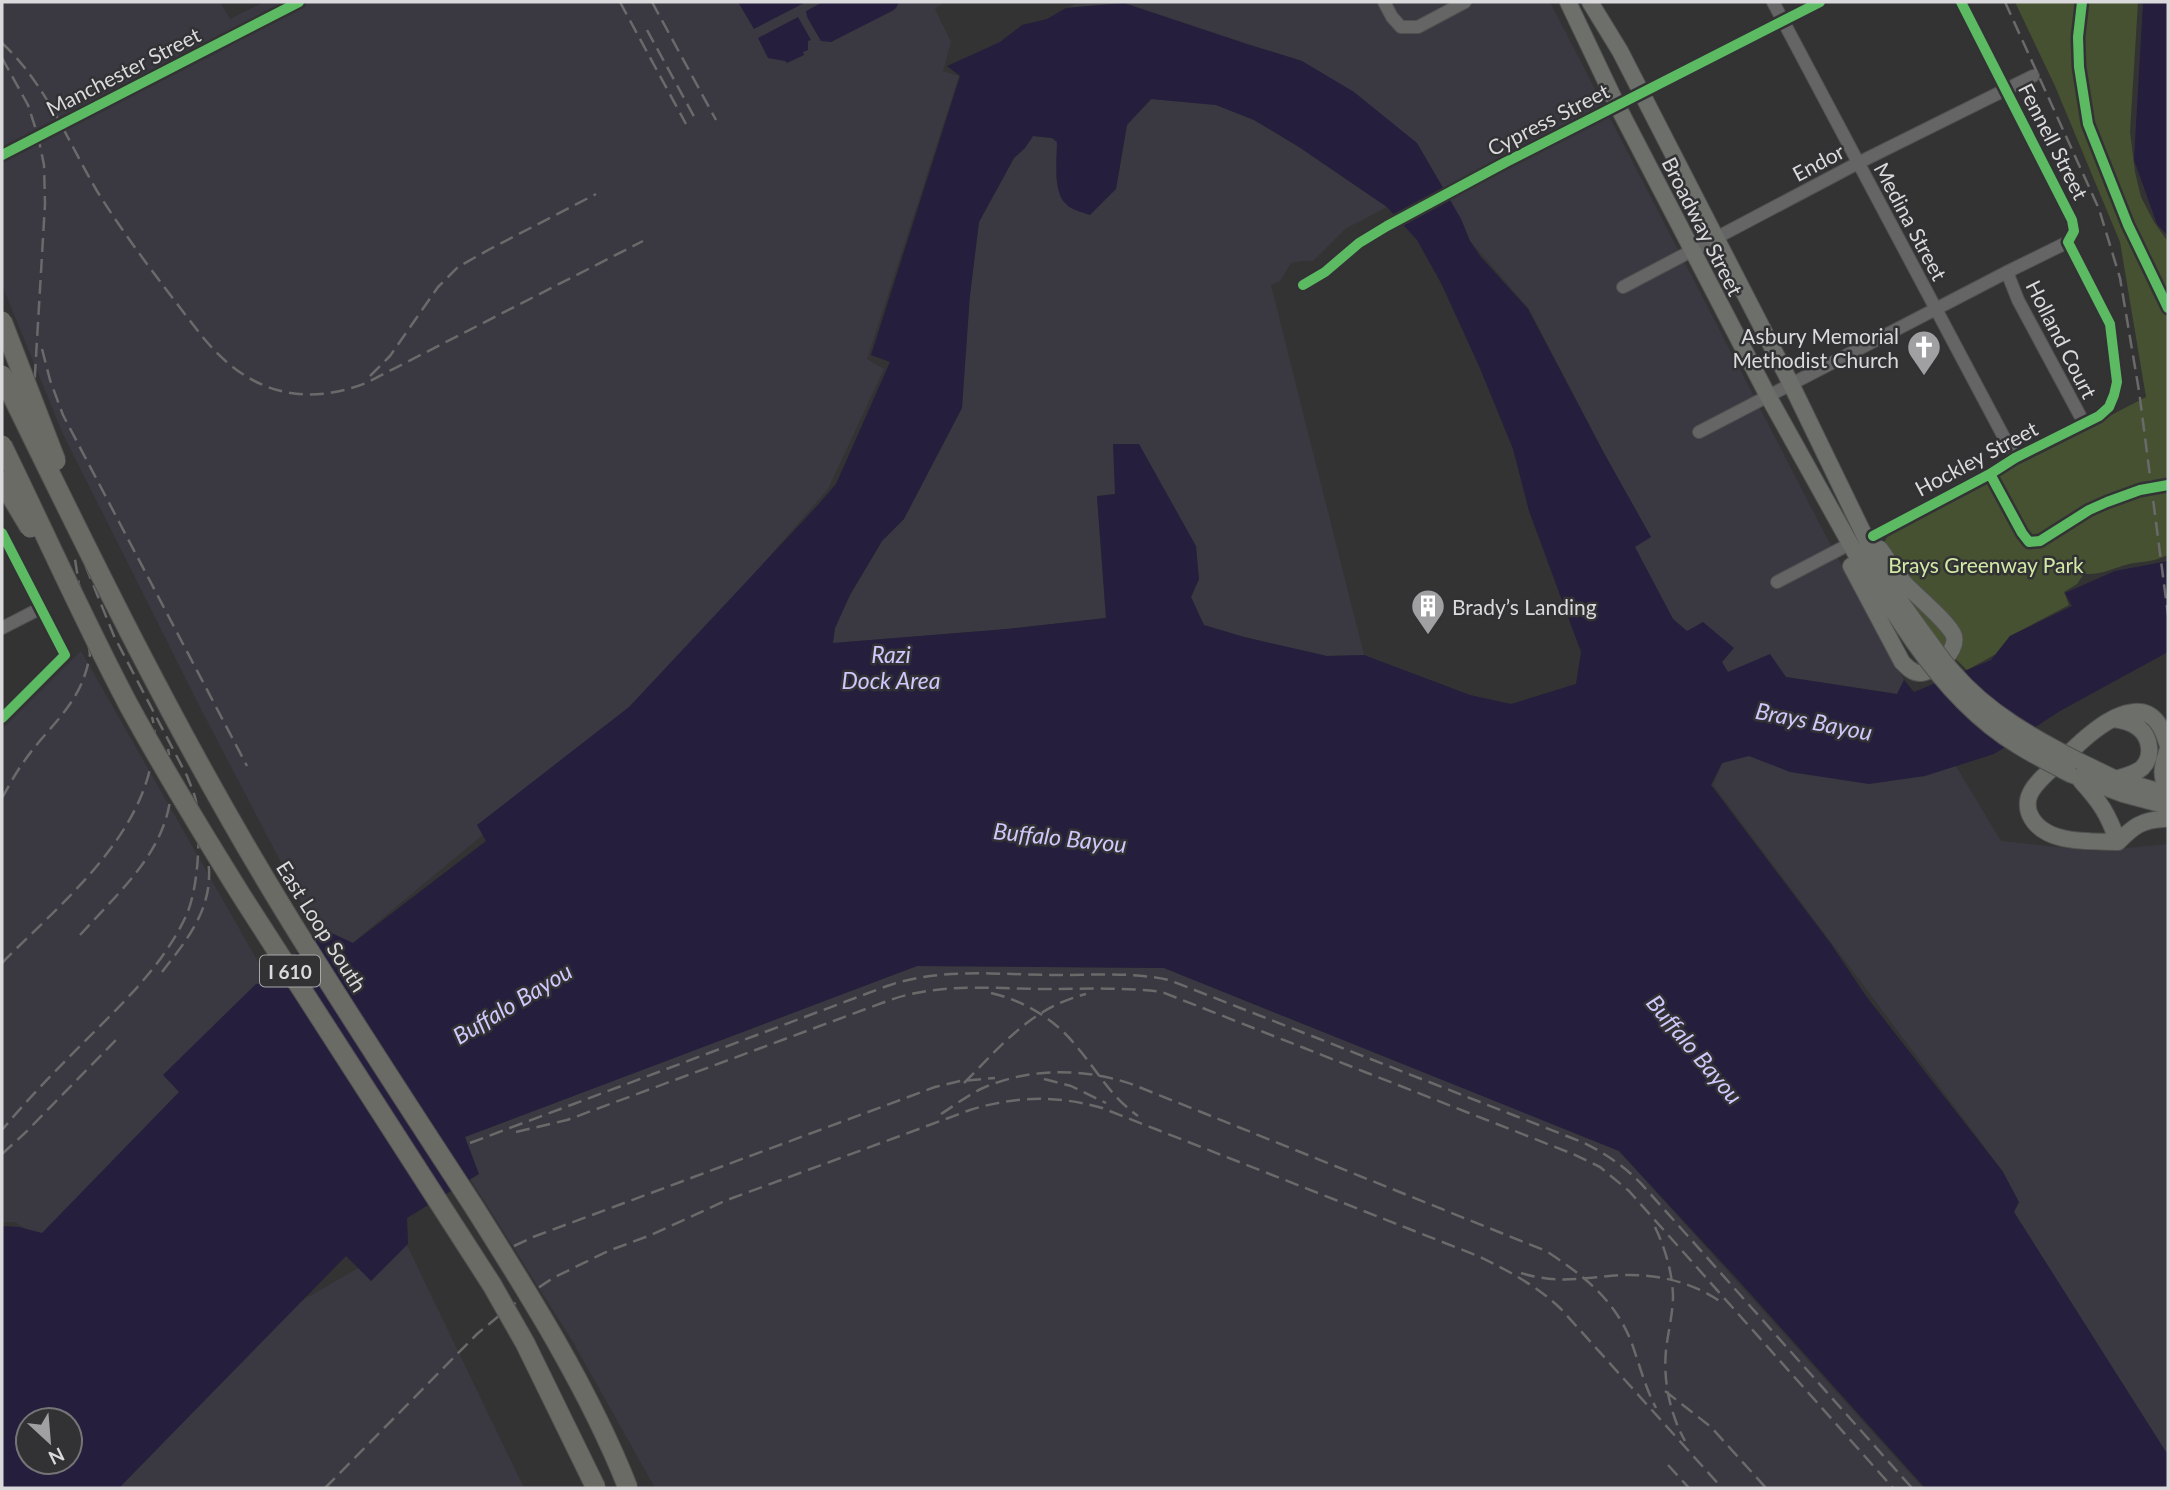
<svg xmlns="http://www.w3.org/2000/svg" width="2170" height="1490" viewBox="0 0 2170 1490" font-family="Lato,sans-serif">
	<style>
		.built { fill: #3a3941 }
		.green { fill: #465131 }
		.water { fill: #251e3c; fill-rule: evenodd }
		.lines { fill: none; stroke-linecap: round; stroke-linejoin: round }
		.minor-casing { stroke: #515151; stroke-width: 14 }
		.major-casing { stroke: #515151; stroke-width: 18 }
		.minor { stroke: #656566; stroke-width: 12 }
		.major { stroke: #6d6f6a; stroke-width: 16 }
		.rail { stroke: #6a6a6b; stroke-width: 2.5; stroke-dasharray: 14 7; stroke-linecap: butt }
		.major-bridge-casing { stroke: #515151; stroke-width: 18; stroke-linecap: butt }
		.highway-bridge-casing { stroke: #515151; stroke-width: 21; stroke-linecap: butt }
		.major-bridge { stroke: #6d6f6a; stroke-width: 16 }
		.highway-bridge { stroke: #696b64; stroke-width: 19 }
		.cycleway-casing { stroke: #323235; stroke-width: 15 }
		.cycleway { stroke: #5cba63; stroke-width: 10 }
		.labels { text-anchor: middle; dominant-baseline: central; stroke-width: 5; stroke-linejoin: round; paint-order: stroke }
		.shield { fill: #323235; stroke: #a8a7a9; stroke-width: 2 }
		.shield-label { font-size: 19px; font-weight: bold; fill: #dad9db }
		.street-label { font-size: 21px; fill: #dad9db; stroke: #323235 }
		.poi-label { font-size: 21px; fill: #dad9db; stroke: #323235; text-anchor: end }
		.park-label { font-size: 21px; fill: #d2e9a6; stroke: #323235 }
		.water-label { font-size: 23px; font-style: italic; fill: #d0c8fd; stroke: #323235 }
	</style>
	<rect width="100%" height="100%" fill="#333334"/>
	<!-- built -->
	<path class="built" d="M 2,2 L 220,2 L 230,19 L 264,2 L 945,2 L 935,9 L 951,42 L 943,71 L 959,76 L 867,359 L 884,369 L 828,489 L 645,700 L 332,960 L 203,713 L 62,432 L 2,285 Z
		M 1080,2 L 1550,2 L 1828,540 L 1904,680 L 1897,694 L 1786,677 L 1727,673 L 1722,662 L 1733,648 L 1687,632 L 1673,619 L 1634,546 L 1651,537 L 1605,455 L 1529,309 L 1470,241 L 1461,219 L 1417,143 L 1302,61 L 1247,44 L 1124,3 L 1066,8 Z
		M 1152,99 L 1216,105 L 1254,120 L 1299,147 L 1387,207 L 1345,229 L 1313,261 L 1301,261 L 1291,263 L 1280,281 L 1271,285 L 1364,655 L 1327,656 L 1244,637 L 1203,625 L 1191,597 L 1199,579 L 1115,494 L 1097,497 L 1106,618 L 1007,629 L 833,643 L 835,628 L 850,595 L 882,541 L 904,519 L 970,295 L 979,222 L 1014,158 L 1025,148 L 1033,136 L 1052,138 L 1057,142 L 1056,180 L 1116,189 L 1127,124 Z
		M 81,651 L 268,979 L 168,1076 L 186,1096 L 44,1242 L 15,1222 L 2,1222 L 2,729 Z
		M 1750,751 L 1953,761 L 2001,841 L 2095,851 L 2168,844 L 2168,1456 L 2049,1275 L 2013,1210 L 2019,1203 L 2002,1170 L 1713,785 L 1722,764 Z
		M 917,966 L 1164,968 L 1619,1151 L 1923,1488 L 655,1488 L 573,1342 L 450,1147 L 464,1137 Z
		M 405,1241 L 524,1488 L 119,1488 L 296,1304 Z"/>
	<!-- green -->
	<path class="green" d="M 2015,2 L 2138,2 L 2130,132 L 2135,172 L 2141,197 L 2154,222 L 2168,242 L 2168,555 C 2153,562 2145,561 2129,564 C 2113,568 2102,575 2084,574 L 2077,584 L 2064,592 L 2069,605 L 2010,636 L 1996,654 L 1967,670 C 1958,661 1948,652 1939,643 C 1922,623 1880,568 1885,542 C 1886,537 1890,532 1894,528 L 2146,397 L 2120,242 L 2055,86 Z"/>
	<!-- water -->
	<path class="water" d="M 738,2 L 806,2 L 754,29 Z
		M 823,2 L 899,2 L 896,8 L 892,11 L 831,42 L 821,41 L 807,17 L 806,11 Z
		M 2143,2 L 2168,2 L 2168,236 L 2157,224 L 2134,160 Z
		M 1124,3 L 1247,44 L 1302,61 L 1354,92 L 1417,143 L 1461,219 L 1470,241 L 1480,256 L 1528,309 L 1605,455 L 1651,537 L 1635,547 L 1673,619 L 1687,631 L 1703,622 L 1734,648 L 1722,662 L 1728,672 L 1770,654 L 1786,677 L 1897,694 L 1904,680 L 1914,692 L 1991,660 L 2010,636 L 2072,606 L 2065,593 L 2115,571 L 2168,561 L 2168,652 L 2060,711 L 1994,754 L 1925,776 L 1869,784 L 1790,772 L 1749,756 L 1722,763 L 1711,785 L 1831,944 L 1866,996 L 2003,1172 L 2019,1202 L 2014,1212 L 2168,1455 L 2168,1488 L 1925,1488 L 1738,1280 L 1619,1151 L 1164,968 L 917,966 L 465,1137 L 479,1174 L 407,1218 L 408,1244 L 371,1281 L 346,1256 L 119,1488 L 2,1488 L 2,1226 L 19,1227 L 42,1233 L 179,1092 L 163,1075 L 256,984 L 267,983 L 315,936 L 319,930 L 323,929 L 353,943 L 486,841 L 477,825 L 629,707 L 817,506 L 836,484 L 890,362 L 871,355 L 960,76 L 947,66 L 1000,42 L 1022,25 L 1047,19 L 1066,8 ZM 1151,99 L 1216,105 L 1254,120 L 1299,147 L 1387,207 L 1417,240 L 1441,283 L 1479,366 L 1513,449 L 1529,511 L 1581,652 L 1576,684 L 1511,704 L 1470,695 L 1364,655 L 1327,656 L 1244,637 L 1204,625 L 1191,597 L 1199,579 L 1196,546 L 1139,444 L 1113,444 L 1115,494 L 1097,496 L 1106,618 L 1007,629 L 833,643 L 835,628 L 850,595 L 882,541 L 904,519 L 962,408 L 970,295 L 979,222 L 1014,158 L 1025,148 L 1033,136 L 1052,138 L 1057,142 C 1057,158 1053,191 1065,203 C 1071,210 1081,212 1090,215 L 1116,189 L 1127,125 ZM 28,1420 L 70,1420 L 70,1462 L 28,1462 Z
		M 798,17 L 811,40 L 808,41 L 808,50 L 803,52 L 804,55 L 787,63 L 785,61 L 768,58 L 758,38 Z"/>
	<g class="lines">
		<!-- minor casing -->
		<g class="minor-casing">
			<path id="minor" d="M 1384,2 L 1392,17 L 1401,27 L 1418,27 L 1465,2
				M 1773,2 L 2015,458
				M 2,155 L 299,2
				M 2007,272 L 2018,300 L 2084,423
				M 1303,285 L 1325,272 L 1359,243 L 1387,226 L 1506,162 L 1820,2
				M 1623,287 L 1858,163 L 2033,76
				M 1699,432 L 2007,272 L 2068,242
				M 2,533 L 65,655 L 2,718
				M 1873,536 L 1990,474 L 2015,458 L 2099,416 L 2109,407 L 2114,395 L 2117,382 L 2110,324 L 2068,242 L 2074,231 L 2072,220 L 1961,2
				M 1777,582 L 1842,548
				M 2,628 L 41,608"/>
		</g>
		<!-- major casing -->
		<g class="major-casing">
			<path id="major" d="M 1568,2 L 1617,105 L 1768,396 L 1862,565 L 1913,641
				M 1590,2 L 1620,51 L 1791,384 L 1871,549 L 1895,594 L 1923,633
				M 1851,566 L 1902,662 C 1907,667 1912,673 1920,673 C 1934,673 1958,651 1954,636 C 1950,624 1917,596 1906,585 C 1896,574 1889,561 1880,549
				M 2113,719 C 2131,721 2147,728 2149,747 C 2150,755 2148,762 2142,768 C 2135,774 2125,776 2116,779
				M 2168,748 C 2164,763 2158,775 2168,788
				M 2081,762 L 2116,779 L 2168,794
				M 2070,774 L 2123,794 L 2168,806
				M 2081,781 C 2101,803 2108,814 2118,842
				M 2164,819 C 2141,820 2133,827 2118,842 C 2090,841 2044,845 2030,815 C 2027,809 2027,800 2030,794 C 2036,781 2052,769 2063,759 C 2080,742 2109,714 2134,712 C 2155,710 2163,729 2168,746"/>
		</g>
		<!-- minor -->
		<use href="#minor" class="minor"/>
		<!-- major -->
		<use href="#major" class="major"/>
		<!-- rail -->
		<path class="rail" d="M 620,2 L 686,124
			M 652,2 L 716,120
			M 2005,2 L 2099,209 L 2120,278 L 2139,391 L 2168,615
			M 647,30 L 697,122
			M 2,43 C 46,84 67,140 97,191 C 128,241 165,288 201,335 C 245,390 299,409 366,383 L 643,241
			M 2,58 L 28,105 L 38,136 L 44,165 L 45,204 L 34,391 L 37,418 L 42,440 L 86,567 L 114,636 L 187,776 C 190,784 194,792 196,801 C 201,831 199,888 186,916 C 163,966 120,1006 82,1044 C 54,1072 27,1100 2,1130
			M 42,349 L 50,380 L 63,415 L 247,766
			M 370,376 L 390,356 L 438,287 L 458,267 L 490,249 L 596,194
			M 2,798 C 9,786 16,772 25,760 C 51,723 82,704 90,654 L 74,553
			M 80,935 C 132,878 186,834 168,749
			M 2,963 C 57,907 131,848 150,769 C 155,751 157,735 152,717
			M 162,972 C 183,945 208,915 209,878 C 210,865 206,852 204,839
			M 991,993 C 1025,1001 1056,1020 1077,1047 C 1100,1074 1108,1094 1138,1116
			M 1044,1079 L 1071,1086 L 1106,1103
			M 964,1083 C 1002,1045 1031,1008 1086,994
			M 941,1114 C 955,1105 968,1095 983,1088 C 1030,1067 1087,1068 1134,1085 L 1546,1251 C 1583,1275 1614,1299 1631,1341 C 1639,1363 1645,1387 1656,1408
			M 516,1132 L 567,1120 L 890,1000 C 941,982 997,989 1050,989 C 1087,989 1125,987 1162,992 L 1573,1154 L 1600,1167 L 1629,1191 L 1893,1488
			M 470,1143 L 887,986 C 941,967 1001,975 1057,975 C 1094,975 1133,972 1169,980 L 1582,1142 C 1607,1154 1627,1168 1646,1189 L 1912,1488
			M 2,1154 L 26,1132 L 116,1040
			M 1655,1227 C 1665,1248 1672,1271 1673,1295 C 1673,1314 1668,1332 1666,1350 C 1663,1381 1670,1414 1685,1441
			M 514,1246 L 533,1237 L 935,1087 L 960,1081 L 995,1078
			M 1521,1273 C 1560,1285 1585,1277 1623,1275 C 1658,1274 1692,1282 1721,1302
			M 1665,1391 L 1711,1427 L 1766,1488
			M 1668,1465 L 1689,1488
			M 325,1488 L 477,1334 L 511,1306 L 553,1278 L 608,1251 L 651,1235 L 727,1200 L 970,1110 C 1015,1096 1057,1095 1102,1108 L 1478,1256 C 1509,1271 1537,1286 1561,1309 L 1722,1488"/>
		<!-- major-bridge casing -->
		<g class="major-bridge-casing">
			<path id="major-bridge" d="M 1923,633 C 1933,646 1942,660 1953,672 C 1988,713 2034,738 2081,762
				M 1913,641 C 1941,681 1974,719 2017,745 C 2034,756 2053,765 2070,774"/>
		</g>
		<!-- highway-bridge casing -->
		<g class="highway-bridge-casing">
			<path id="highway-bridge" d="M 2,321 L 56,461
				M 2,375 C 91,558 180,741 287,915 C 347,1013 411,1110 474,1207 C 529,1294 590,1391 628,1488
				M 2,445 C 44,531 83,619 128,704 C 164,770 203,834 243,898 L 492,1285 L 525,1343 L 596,1488
				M 2,481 L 30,528"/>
		</g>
		<!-- major-bridge -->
		<use href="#major-bridge" class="major-bridge"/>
		<!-- highway-bridge -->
		<use href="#highway-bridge" class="highway-bridge"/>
		<!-- cycleway casing -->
		<g class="cycleway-casing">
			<path id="cycleway" d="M 2082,2 L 2078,37 L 2079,67 L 2088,124 L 2128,225 L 2168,308
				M 2,155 L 299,2
				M 1303,285 L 1325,272 L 1359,243 L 1387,226 L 1506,162 L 1820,2
				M 1990,474 L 2022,533 L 2029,542 L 2040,541 L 2089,510 L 2107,502 L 2140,490 L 2168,485
				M 2,533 L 65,655 L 2,718
				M 1873,536 L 1990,474 L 2015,458 L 2099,416 L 2109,407 L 2114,395 L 2117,382 L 2110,324 L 2068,242 L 2074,231 L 2072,220 L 1961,2"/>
		</g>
		<!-- cycleway -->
		<use href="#cycleway" class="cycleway"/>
	</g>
	<!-- icons -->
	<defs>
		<g id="church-pin" transform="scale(1.75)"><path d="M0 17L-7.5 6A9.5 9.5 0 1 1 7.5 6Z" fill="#a09fa1" stroke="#323235"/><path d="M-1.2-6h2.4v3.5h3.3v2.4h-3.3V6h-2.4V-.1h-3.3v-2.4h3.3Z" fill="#fff"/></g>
		<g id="building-pin" transform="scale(1.75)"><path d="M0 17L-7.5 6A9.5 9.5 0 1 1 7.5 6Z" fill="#a09fa1" stroke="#323235"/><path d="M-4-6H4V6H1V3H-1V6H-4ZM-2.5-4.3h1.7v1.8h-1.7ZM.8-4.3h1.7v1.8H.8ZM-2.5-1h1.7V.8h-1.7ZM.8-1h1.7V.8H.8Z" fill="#fff"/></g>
	</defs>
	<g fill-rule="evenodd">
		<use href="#church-pin" x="1924" y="347"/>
		<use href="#building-pin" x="1428" y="606"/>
	</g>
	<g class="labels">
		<!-- shield labels -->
		<rect class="shield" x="260" y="955.5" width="60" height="31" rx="5"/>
		<g class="shield-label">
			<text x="290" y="971">I 610</text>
		</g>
		<!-- street labels -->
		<g class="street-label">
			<text transform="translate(123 71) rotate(-27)">Manchester Street</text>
			<text transform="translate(1548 119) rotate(-27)">Cypress Street</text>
			<text transform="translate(2054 141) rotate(63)">Fennell Street</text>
			<text transform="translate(1818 162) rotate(-28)">Endor</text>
			<text transform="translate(1911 221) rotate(62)">Medina Street</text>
			<text transform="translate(1703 226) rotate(63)">Broadway Street</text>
			<text transform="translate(2062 339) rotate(63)">Holland Court</text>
			<text transform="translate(1976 458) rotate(-28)">Hockley Street</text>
			<text transform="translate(322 926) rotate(58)">East Loop South</text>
		</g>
		<!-- poi labels -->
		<g class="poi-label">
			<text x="1899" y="335">Asbury Memorial<tspan x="1899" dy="24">Methodist Church</tspan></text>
			<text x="1452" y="606" text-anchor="start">Brady’s Landing</text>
		</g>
		<!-- park labels -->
		<g class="park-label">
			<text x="1986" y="564">Brays Greenway Park</text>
		</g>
		<!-- water labels -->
		<g class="water-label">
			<text x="891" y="654">Razi<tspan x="891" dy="26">Dock Area</tspan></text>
			<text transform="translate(1814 721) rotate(11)">Brays Bayou</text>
			<text transform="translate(1060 837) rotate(6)">Buffalo Bayou</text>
			<text transform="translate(512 1003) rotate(-31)">Buffalo Bayou</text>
			<text transform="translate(1695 1049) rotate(50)">Buffalo Bayou</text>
		</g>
	</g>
	<!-- border -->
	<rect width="2170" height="1490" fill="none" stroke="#dad9db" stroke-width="7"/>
	<!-- north arrow -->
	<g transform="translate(49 1441) rotate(154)"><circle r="33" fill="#323235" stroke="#757577" stroke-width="2"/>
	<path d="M0-5L12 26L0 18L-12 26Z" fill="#a09fa1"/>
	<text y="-10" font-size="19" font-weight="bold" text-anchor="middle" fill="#dad9db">N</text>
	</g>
</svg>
